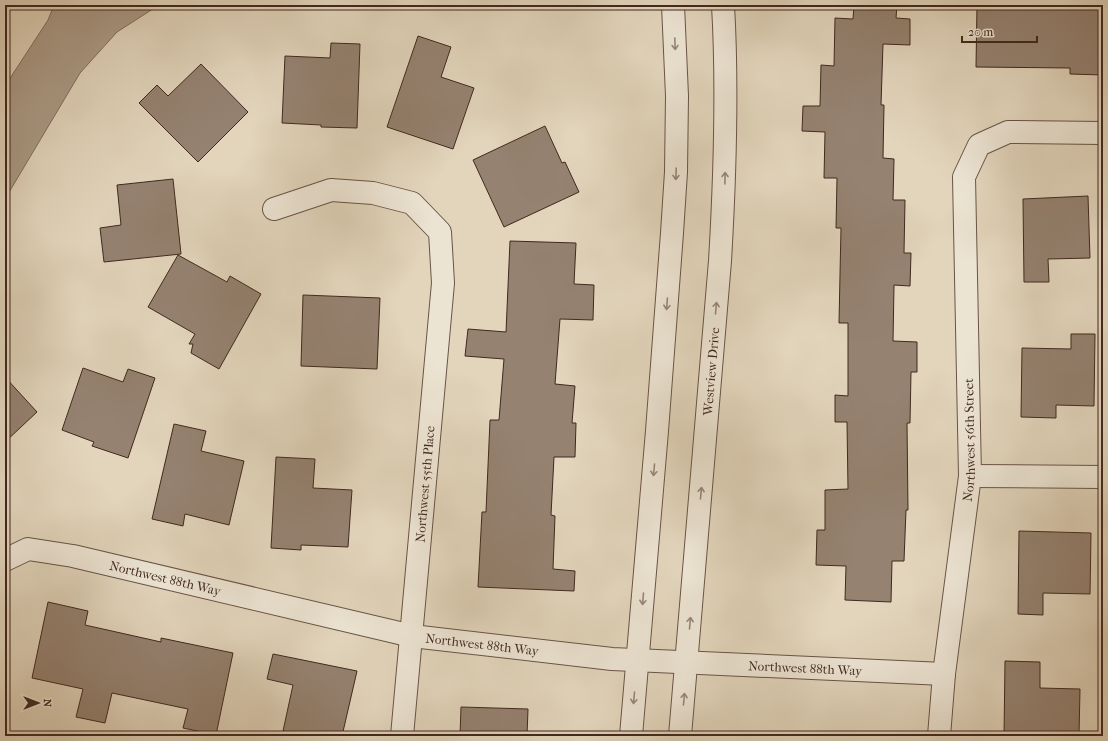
<svg xmlns="http://www.w3.org/2000/svg" width="1108" height="741" viewBox="0 0 1108 741" font-family="'IM FELL French Canon',serif">
	<style>
		.water { fill: #ab9b87; stroke: #816d5d }
		.building { fill: #958271; stroke: #41291f }
		.lines { fill: none; stroke-linecap: round; stroke-linejoin: round }
		.minor-casing { stroke: #695446; stroke-width: 24 }
		.tertiary-casing { stroke: #695446; stroke-width: 24 }
		.minor { stroke: #ece4d3; stroke-width: 22 }
		.tertiary { stroke: #ece4d3; stroke-width: 22 }
		.oneway { stroke: #968679 }
		.labels { text-anchor: middle; dominant-baseline: central; stroke-width: 3; stroke-linejoin: round; paint-order: stroke }
		.street-label { font-size: 13px; fill: #41291f; stroke: #ece4d3 }
	</style>
	<rect width="100%" height="100%" fill="#e2d5bc"/>
	<filter id="stains"><feTurbulence type="fractalNoise" baseFrequency=".005" numOctaves="4"/><feColorMatrix values="0 0 0 0 .2 0 0 0 0 .09 0 0 0 0 .02 0 0 0 .5 -.17"/></filter>
	<radialGradient id="worn" r=".72"><stop offset=".6" stop-color="#630" stop-opacity="0"/><stop offset="1" stop-color="#630" stop-opacity=".3"/></radialGradient>
	<!-- water -->
	<path class="water" d="M 54,5 L 159,5 L 117,32 L 80,73 L 5,199 L 5,86 L 48,20 Z"/>
	<!-- building -->
	<path class="building" d="M 854,5 L 897,5 L 896,18 L 910,19 L 910,45 L 883,44 L 881,105 L 884,105 L 883,158 L 894,159 L 893,200 L 905,200 L 904,253 L 911,253 L 910,286 L 894,285 L 893,341 L 917,342 L 917,372 L 911,372 L 910,423 L 907,423 L 908,510 L 906,510 L 904,561 L 892,561 L 891,602 L 845,600 L 846,566 L 816,565 L 817,530 L 825,530 L 825,490 L 848,489 L 847,422 L 835,422 L 835,395 L 848,396 L 848,323 L 839,323 L 841,228 L 836,228 L 837,178 L 824,178 L 825,132 L 802,131 L 803,106 L 820,106 L 821,65 L 834,66 L 835,18 L 853,19 Z
		M 977,5 L 1044,5 L 1044,7 L 1103,9 L 1103,75 L 1070,74 L 1070,68 L 976,67 Z
		M 418,36 L 451,47 L 441,77 L 474,88 L 453,149 L 387,127 Z
		M 331,43 L 360,44 L 357,128 L 321,127 L 321,125 L 282,123 L 285,56 L 330,58 Z
		M 201,64 L 248,112 L 198,162 L 139,103 L 157,85 L 168,96 Z
		M 545,126 L 562,163 L 565,162 L 579,192 L 504,227 L 473,160 Z
		M 173,179 L 181,254 L 104,262 L 100,228 L 121,225 L 117,185 Z
		M 1088,196 L 1090,258 L 1048,259 L 1049,282 L 1024,282 L 1023,199 Z
		M 510,241 L 576,243 L 574,284 L 594,285 L 593,320 L 560,319 L 555,384 L 575,386 L 572,423 L 576,423 L 575,457 L 554,457 L 551,515 L 555,516 L 553,569 L 575,571 L 574,591 L 478,587 L 482,512 L 486,512 L 490,420 L 499,420 L 504,359 L 465,356 L 468,329 L 506,332 Z
		M 178,255 L 227,282 L 230,276 L 261,294 L 219,369 L 191,353 L 193,344 L 189,344 L 195,334 L 148,307 Z
		M 303,295 L 380,298 L 377,369 L 301,366 Z
		M 1071,334 L 1095,334 L 1094,406 L 1056,405 L 1056,418 L 1021,417 L 1022,348 L 1071,349 Z
		M 83,368 L 123,382 L 128,369 L 155,378 L 128,458 L 92,446 L 94,442 L 62,430 Z
		M 5,377 L 37,412 L 5,442 Z
		M 174,424 L 206,431 L 201,451 L 244,461 L 229,525 L 185,514 L 183,526 L 152,519 Z
		M 276,457 L 315,459 L 313,488 L 352,490 L 348,547 L 301,545 L 301,550 L 271,548 Z
		M 1019,531 L 1091,533 L 1090,594 L 1043,593 L 1043,615 L 1018,614 Z
		M 48,602 L 88,611 L 85,625 L 161,642 L 161,638 L 233,653 L 216,735 L 183,728 L 188,709 L 112,693 L 105,723 L 76,717 L 83,689 L 32,678 Z
		M 273,654 L 357,671 L 342,736 L 306,736 L 283,731 L 293,685 L 267,679 Z
		M 1005,661 L 1040,662 L 1040,688 L 1080,689 L 1079,736 L 1004,736 Z
		M 461,707 L 528,709 L 527,736 L 460,736 Z"/>
	<g class="lines">
		<!-- minor casing -->
		<g class="minor-casing">
			<g id="minor">
				<path d="M 274,209 L 331,190 L 373,193 L 412,203 L 440,232 L 443,283 L 402,736"/>
				<path d="M 970,476 L 1103,477"/>
				<path id="s1" d="M 5,560 L 28,549 L 73,556 L 412,636 L 612,659 L 944,674"/>
				<path id="s2" d="M 939,736 L 944,674 L 970,476 L 964,177 L 979,145 L 1008,132 L 1103,133"/>
			</g>
		</g>
		<!-- tertiary casing -->
		<g class="tertiary-casing">
			<g id="tertiary">
				<path d="M 631,736 L 657,431 L 672,233 L 676,172 L 677,96 L 673,5"/>
				<path id="s3" d="M 680,736 L 720,261 C 725,176 728,91 723,5"/>
			</g>
		</g>
		<!-- minor -->
		<use href="#minor" class="minor"/>
		<!-- tertiary -->
		<use href="#tertiary" class="tertiary"/>
	</g>
	<!-- one-way arrows -->
	<defs><path id="oneway-shaft" d="M-6 0H5M1.5-3L5.5 0L1.5 3" fill="none" stroke-width="1.6" stroke-linecap="round" stroke-linejoin="round"/></defs>
	<g class="oneway">
		<use href="#oneway-shaft" transform="translate(675 44) rotate(88)"/>
		<use href="#oneway-shaft" transform="translate(676 174) rotate(92)"/>
		<use href="#oneway-shaft" transform="translate(725 178) rotate(-89)"/>
		<use href="#oneway-shaft" transform="translate(667 304) rotate(94)"/>
		<use href="#oneway-shaft" transform="translate(716 308) rotate(-85)"/>
		<use href="#oneway-shaft" transform="translate(654 470) rotate(95)"/>
		<use href="#oneway-shaft" transform="translate(701 493) rotate(-85)"/>
		<use href="#oneway-shaft" transform="translate(643 599) rotate(95)"/>
		<use href="#oneway-shaft" transform="translate(690 623) rotate(-85)"/>
		<use href="#oneway-shaft" transform="translate(634 698) rotate(95)"/>
		<use href="#oneway-shaft" transform="translate(684 699) rotate(-85)"/>
	</g>
	<g class="labels">
		<!-- street labels -->
		<g class="street-label">
			<text stroke="none"><textPath href="#s3" startOffset="366">Westview Drive</textPath></text>
			<text stroke="none"><textPath href="#s2" startOffset="298">Northwest 56th Street</textPath></text>
			<text transform="translate(425 484) rotate(-85)">Northwest 55th Place</text>
			<text stroke="none"><textPath href="#s1" startOffset="166">Northwest 88th Way</textPath></text>
			<text stroke="none"><textPath href="#s1" startOffset="490">Northwest 88th Way</textPath></text>
			<text stroke="none"><textPath href="#s1" startOffset="814">Northwest 88th Way</textPath></text>
		</g>
	</g>
	<!-- margin -->
	<rect width="1108" height="741" fill="none" stroke="#e2d5bc" stroke-width="20"/>
	<rect x="6" y="6" width="1096" height="729" fill="none" stroke="#41291f" stroke-width="2"/>
	<rect x="10" y="10" width="1088" height="721" fill="none" stroke="#41291f"/>
	<!-- north arrow -->
	<g transform="translate(38 703) rotate(90)" stroke="#ece4d3" stroke-width="3" paint-order="stroke">
	<path d="M0-3L7 15L0 10L-7 15Z" fill="#41291f"/>
	<text y="-6" font-size="11" font-weight="bold" text-anchor="middle" fill="#41291f">N</text>
	</g>
	<!-- scale -->
	<path d="M962 36v6h75v-6" fill="none" stroke="#41291f" stroke-width="2"/>
	<text x="968" y="36" font-size="12" fill="#41291f" stroke="#ece4d3" stroke-width="3" paint-order="stroke">20 m</text>
	<rect width="100%" height="100%" filter="url(#stains)"/>
	<rect width="100%" height="100%" fill="url(#worn)"/>
</svg>
